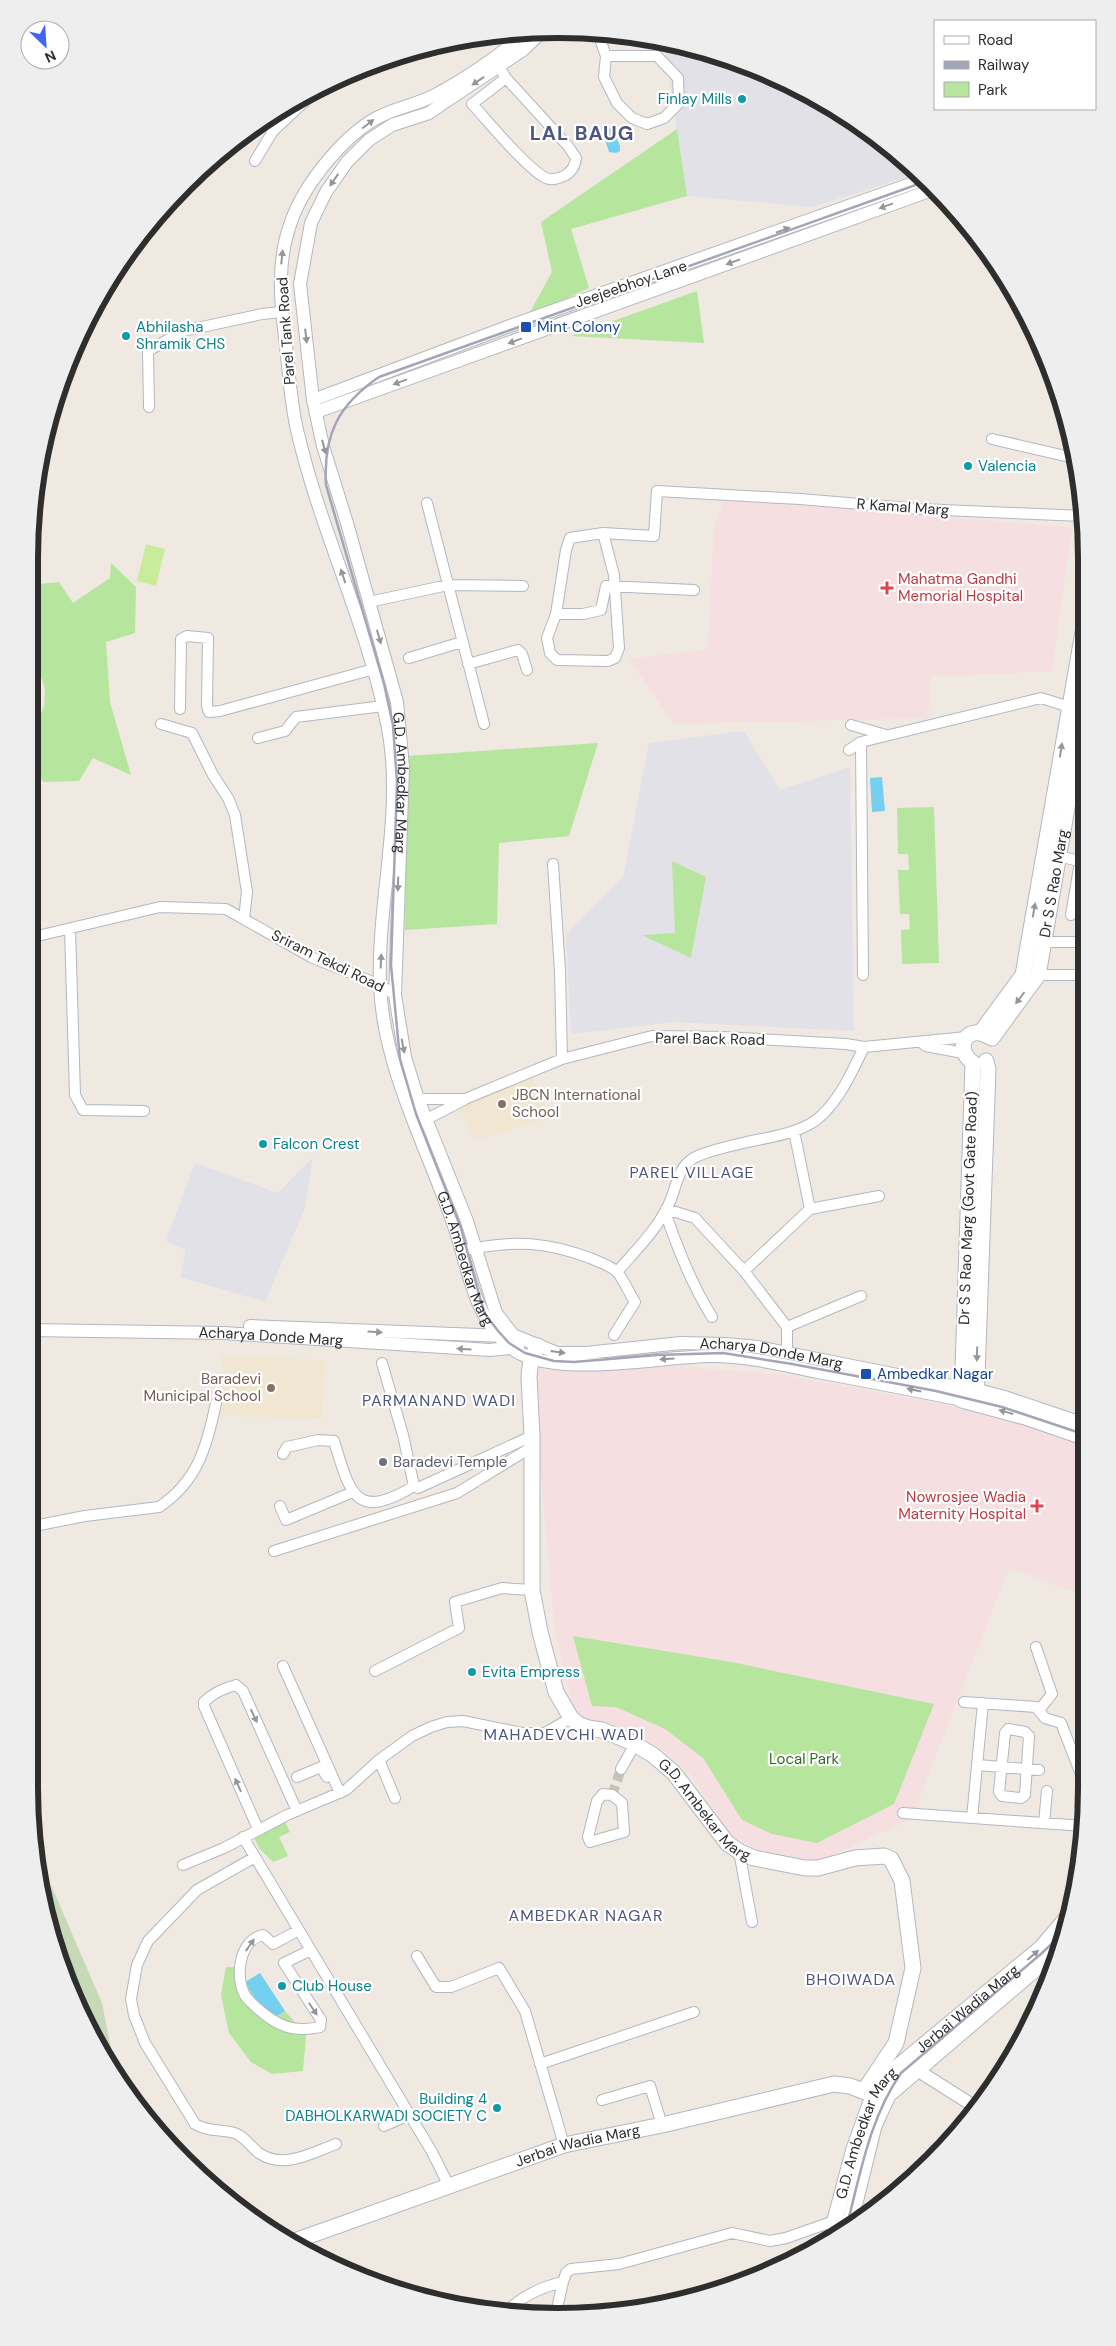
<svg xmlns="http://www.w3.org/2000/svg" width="1116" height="2346" viewBox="0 0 1116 2346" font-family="'DM Sans',sans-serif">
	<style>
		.industrial { fill: #e3e1e8 }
		.education { fill: #f0e6d1 }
		.medical { fill: #f5dfe0 }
		.green { fill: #b6e59e }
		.cemetery { fill: #c8d9b8 }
		.pitch { fill: #c9ec9a }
		.water { fill: #75cff0 }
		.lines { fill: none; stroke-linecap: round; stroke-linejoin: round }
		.minor-tunnel { stroke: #c8c4bd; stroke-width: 10; stroke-dasharray: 10 5; stroke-linecap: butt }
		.minor-casing { stroke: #b4b7c1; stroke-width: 12 }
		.tertiary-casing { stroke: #b4b7c1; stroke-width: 14 }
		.secondary-casing { stroke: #b4b7c1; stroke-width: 17 }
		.minor { stroke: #fff; stroke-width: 10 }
		.tertiary { stroke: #fff; stroke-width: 12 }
		.secondary { stroke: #fff; stroke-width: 15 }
		.rail { stroke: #a3a6b8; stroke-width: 2.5 }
		.oneway { fill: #969696 }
		.culture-dot { fill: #0f9aa8; stroke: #fff; stroke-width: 2 }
		.transit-dot { fill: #1a4fb4; stroke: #fff; stroke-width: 2 }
		.health-dot { fill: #e0444e; stroke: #fff; stroke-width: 2 }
		.education-dot { fill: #8d6e63; stroke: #fff; stroke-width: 2 }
		.worship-dot { fill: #6b7280; stroke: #fff; stroke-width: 2 }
		.labels { text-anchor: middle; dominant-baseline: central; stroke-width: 4.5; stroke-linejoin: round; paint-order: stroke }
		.culture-label { font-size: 15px; fill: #0d838f; stroke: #fff; text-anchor: start }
		.street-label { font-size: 15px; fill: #2e2e2e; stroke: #fff }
		.transit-label { font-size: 15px; fill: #164399; stroke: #fff; text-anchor: start }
		.health-label { font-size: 15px; fill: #be3a42; stroke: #fff; text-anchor: start }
		.education-label { font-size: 15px; fill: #785e54; stroke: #fff; text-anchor: start }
		.worship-label { font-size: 15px; fill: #5b616d; stroke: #fff; text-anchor: start }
		.park-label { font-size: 15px; fill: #2c6e1b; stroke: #fff }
		.neighbourhood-label { font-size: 16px; letter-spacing: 1px; fill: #4d5680; stroke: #fff }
		.district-label { font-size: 20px; font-weight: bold; letter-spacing: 1px; fill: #4d5680; stroke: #fff }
		.rim { fill: none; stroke: #2e2e2e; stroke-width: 6 }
	</style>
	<rect width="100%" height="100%" fill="#efe9e1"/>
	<!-- industrial -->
	<path class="industrial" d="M 663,39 L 761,69 L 880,138 L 916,174 L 813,207 L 687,196 Z
		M 744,731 L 780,790 L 850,767 L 854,1031 L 674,1022 L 571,1034 L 566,935 L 623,877 L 649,743 Z
		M 313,1157 L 305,1208 L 265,1302 L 180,1277 L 186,1250 L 166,1241 L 195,1163 L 278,1193 Z"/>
	<!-- education -->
	<path class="education" d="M 530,1073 L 547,1107 L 544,1119 L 489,1137 L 474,1138 L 456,1100 Z
		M 222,1356 L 325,1360 L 322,1418 L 217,1416 Z"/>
	<!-- medical -->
	<path class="medical" d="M 725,500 L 867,508 L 901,514 L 1072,527 L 1052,671 L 931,677 L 928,718 L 674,724 L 629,659 L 708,649 L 714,526 Z
		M 530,1355 L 785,1375 L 952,1406 L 1027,1424 L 1086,1446 L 1087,1597 L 1009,1568 L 911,1819 L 818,1862 L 761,1851 L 729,1834 L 689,1772 L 654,1744 L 613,1726 L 577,1728 L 555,1629 Z"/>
	<!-- green -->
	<path class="green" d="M 677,129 L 687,196 L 571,229 L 589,288 L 528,316 L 552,272 L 541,222 Z
		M 697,291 L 704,343 L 571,336 Z
		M 111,563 L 136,587 L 135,633 L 106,642 L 110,702 L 131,775 L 93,758 L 79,781 L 44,782 L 29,765 L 29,744 L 44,706 L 45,689 L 40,673 L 29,653 L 29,585 L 59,582 L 73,603 L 110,578 Z
		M 598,743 L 569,836 L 499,843 L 497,924 L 405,930 L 407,756 Z
		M 934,807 L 939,963 L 902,964 L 901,930 L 910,929 L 909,914 L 900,914 L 898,870 L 909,870 L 908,854 L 898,854 L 897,808 Z
		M 672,861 L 706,877 L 691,958 L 642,935 L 675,933 Z
		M 573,1636 L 731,1662 L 934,1704 L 894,1804 L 817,1843 L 772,1834 L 742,1820 L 703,1758 L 665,1729 L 616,1707 L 592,1706 Z
		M 284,1819 L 290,1832 L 279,1837 L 288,1856 L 273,1862 L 259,1848 L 252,1833 Z
		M 226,1967 L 243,1967 L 245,1982 L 269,2021 L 285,2011 L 306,2035 L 303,2071 L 272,2074 L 251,2062 L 229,2033 L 221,1995 Z"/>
	<!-- cemetery -->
	<path class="cemetery" d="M 35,1848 L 102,2003 L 117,2079 C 83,2028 49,1952 39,1890 C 37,1877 36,1862 35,1848 Z"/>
	<!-- pitch -->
	<path class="pitch" d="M 146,544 L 165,549 L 156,586 L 137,581 Z"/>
	<!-- water -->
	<path class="water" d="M 605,127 L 613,129 L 620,146 L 620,151 L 616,153 L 609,152 L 602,130 Z
		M 882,777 L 885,811 L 872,812 L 870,778 Z
		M 260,1973 L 285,2011 L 269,2021 L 245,1982 Z"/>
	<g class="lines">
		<!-- minor-tunnel -->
		<path class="minor-tunnel" d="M 612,1795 L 621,1769"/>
		<!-- minor casing -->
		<g class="minor-casing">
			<path id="minor" d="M 598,33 L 606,56 L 604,77 L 617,103 L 632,118 L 647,124 L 664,118 L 679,103 L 678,78 L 657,56 L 606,56
				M 495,61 L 506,78 L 568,146 L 576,158 C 575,166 572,172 564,176 C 559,178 552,181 546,178 C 527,169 488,121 472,104 L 506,78
				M 255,161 L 273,131 L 318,89
				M 149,407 L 148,351 L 183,331 L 262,314 L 281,312
				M 992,439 L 1074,458
				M 427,503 L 484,724
				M 603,533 L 570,538 L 566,550 L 556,614 L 547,638 L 550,653 L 557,660 L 608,661 L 615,658 L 619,648 L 614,575 L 603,533 L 654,536 L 657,491 L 800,499 L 920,509 L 1083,516
				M 369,602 L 448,585 L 523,586
				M 556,614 L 583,614 L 601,610 L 606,586 L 694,590
				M 409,658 L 462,642
				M 468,664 L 518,650 L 522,654 L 527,670
				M 180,709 L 181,639 L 187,636 L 208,638 L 207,706 L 209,712 L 220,711 L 374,669
				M 161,724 L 192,733 L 213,775 L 228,798 L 235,815 L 247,892 L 244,919
				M 851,725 L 886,735
				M 258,738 L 285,731 L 296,717 L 383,706
				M 861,742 L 863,975
				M 849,750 L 861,742 L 1041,698 L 1076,709
				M 1053,855 L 1084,862
				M 553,864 L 560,971 L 562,1059
				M 1071,915 L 1080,862
				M 70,929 L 75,1095 L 83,1110 L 144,1111
				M 29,938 L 160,907 L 226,909 L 311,957 L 380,985 L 395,995
				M 1038,942 L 1084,942
				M 1034,975 L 1084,975
				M 922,1043 L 926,1046 L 963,1053
				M 418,1099 L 465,1099 L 562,1059 L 652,1036 L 723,1037 L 846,1044 L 864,1047 L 967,1037
				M 421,1122 L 464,1100
				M 666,1209 L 695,1218 L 744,1271 L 787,1327 L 787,1353
				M 810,1209 L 879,1196
				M 665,1212 C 678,1249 691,1283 712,1317
				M 470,1249 C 516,1240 547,1242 590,1258 C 599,1262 610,1265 617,1272 C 624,1280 629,1293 635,1302 L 614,1335
				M 744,1271 L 810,1209 L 794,1131
				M 617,1272 C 636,1250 660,1227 671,1199 C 677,1184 678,1169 692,1159 C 703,1152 730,1146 743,1143 C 768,1137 803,1134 822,1115 C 841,1097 853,1070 864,1047
				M 787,1327 L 861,1296
				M 382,1363 L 403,1435 L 414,1486 L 418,1488 L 532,1436
				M 283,1454 L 287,1447 L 318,1440 L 334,1441 C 350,1493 355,1522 414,1486
				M 280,1506 L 286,1520 L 353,1492
				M 29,1527 L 85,1516 L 159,1507 C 198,1481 207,1446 216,1403
				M 274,1551 L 457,1493 L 532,1447
				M 1036,1647 L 1052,1694 L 1040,1709
				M 283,1666 L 340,1793
				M 375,1671 L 459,1628 L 455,1602 L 502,1588 L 532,1590
				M 964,1702 L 1036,1707 L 1045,1718 L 1061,1723 L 1087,1790
				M 1008,1729 L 1025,1732 L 1029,1736 L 1025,1795 L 1021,1798 L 1002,1796 L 999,1792 L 1005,1733 Z
				M 379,1760 L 395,1798
				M 977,1765 L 1039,1770
				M 621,1769 L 635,1744
				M 297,1777 L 321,1767 L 327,1777
				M 603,1794 L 612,1795 L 622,1803 L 624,1832 L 590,1842 L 588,1837 L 597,1801 Z
				M 903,1813 L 1084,1826
				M 972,1818 L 983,1703
				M 1044,1823 L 1047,1791
				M 258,1829 L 204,1706 L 204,1702 C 212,1694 224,1688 236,1685 L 243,1691 L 297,1811
				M 243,1837 L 432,2152 L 449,2186
				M 739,1851 L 752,1922
				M 255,1857 L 197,1890 L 148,1941 L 137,1965 L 131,1999 L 134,2015 L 145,2043 L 195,2124 C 212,2134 227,2128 239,2135 C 247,2140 252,2148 259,2153 C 283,2170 312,2153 336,2144
				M 183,1865 L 224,1848 L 287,1815 L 346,1790 L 379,1760 L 412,1736 L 431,1727 L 447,1722 L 463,1721 L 522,1733 L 545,1733 L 571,1718
				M 299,1930 L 273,1944 L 263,1935 C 239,1940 234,1978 246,1997 C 249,2001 254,2005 257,2008 C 277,2026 293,2033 320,2027 L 321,2020 L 284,1963 L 311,1950
				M 417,1956 L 436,1987 L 451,1987 L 499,1968 L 525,2011 L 564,2145
				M 540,2064 L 694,2012
				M 602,2100 L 650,2086 L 662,2125
				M 384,2126 L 409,2115
				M 506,2312 C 522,2296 541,2287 563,2282 L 566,2273 L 571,2269 L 619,2264 L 732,2233 L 770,2241 L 786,2238 L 840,2219
				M 555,2317 L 563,2282"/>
		</g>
		<!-- tertiary casing -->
		<g class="tertiary-casing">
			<g id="tertiary">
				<path id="s1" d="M 544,30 L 523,50 L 442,104 L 429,113 L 392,125 L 369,140 L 347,162 L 326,192 L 311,223 L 300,284 L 313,400 L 323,446 L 347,523 L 397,702 L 403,767 L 395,995 L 405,1057 L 418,1099 L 467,1221 L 496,1313 L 513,1335 L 557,1353 L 586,1353 L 681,1343 L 726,1344 L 758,1347 L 962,1388"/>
				<path id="s2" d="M 527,32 C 501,54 470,76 439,93 C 422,103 403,106 385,114 C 347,130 304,184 291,222 C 277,260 280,298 285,337 C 289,370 290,402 298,434 C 321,532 367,624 387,723 C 405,810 377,898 380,985 C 383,1068 428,1149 454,1226 C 469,1270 473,1317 511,1348 C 552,1380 661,1356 712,1356 C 747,1356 784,1365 818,1372 C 866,1381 914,1390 962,1400"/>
				<path d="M 313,400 L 507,327 L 922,180"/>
				<path d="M 316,412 L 932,190"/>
				<path d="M 250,1326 L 505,1336"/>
				<path id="s3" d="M 29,1330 L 223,1333 L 490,1350 L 518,1347"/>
				<path d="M 908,2067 L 917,2070 L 977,2108"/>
			</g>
		</g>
		<!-- secondary casing -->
		<g class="secondary-casing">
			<g id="secondary">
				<path d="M 981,1032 L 1023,975 L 1083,632"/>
				<path id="s4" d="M 992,1038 L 1038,975 L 1083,715"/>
				<path d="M 973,1063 L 962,1400 L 1025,1417 L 1086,1438"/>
				<path d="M 973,1063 C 953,1048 967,1024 988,1036"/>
				<path id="s5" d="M 538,1346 L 531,1358 L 529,1377 L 532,1436 L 532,1590 L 540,1632 L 556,1692 L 571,1718 L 578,1724 L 588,1728 L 602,1730 L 631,1742 L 653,1755 L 674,1773 L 727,1843 L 740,1852 L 754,1858 L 805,1868 L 818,1868 L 855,1858 L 884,1856 L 891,1859 L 902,1881 L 913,1968 L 896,2043 L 864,2091"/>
				<path d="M 968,1389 L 1006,1399 L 1086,1426"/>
				<path d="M 976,1404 L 988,1069 L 986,1061"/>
				<path d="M 849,2227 L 874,2126 L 888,2095 L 1060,1948"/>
				<path id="s6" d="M 834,2237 L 835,2220 L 854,2149 L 873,2096 L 885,2079 L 901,2064 L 1041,1948 L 1070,1914"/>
				<path id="s7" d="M 289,2243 L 564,2145 L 662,2125 L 834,2084 L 850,2086 L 886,2100"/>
			</g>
		</g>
		<!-- minor -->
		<use href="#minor" class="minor"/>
		<!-- tertiary -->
		<use href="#tertiary" class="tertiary"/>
		<!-- secondary -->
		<use href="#secondary" class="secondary"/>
		<!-- rail -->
		<path class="rail" d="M 924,182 L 379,377 C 338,405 323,435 326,485 L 384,684 L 393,725 L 397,782 L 391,965 L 400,1059 L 416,1114 L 461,1228 L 480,1298 L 485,1314 L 499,1332 L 509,1343 L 525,1353 L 554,1361 L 574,1362 L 657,1355 L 723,1353 L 792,1364 L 936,1391 L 1002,1407 L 1086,1435
			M 846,2229 C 860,2176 869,2119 901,2073 L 1042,1953 L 1065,1931"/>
	</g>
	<!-- one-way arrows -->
	<defs><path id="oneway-solid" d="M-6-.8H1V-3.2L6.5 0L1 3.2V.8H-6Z" transform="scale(1.25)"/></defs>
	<g class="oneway">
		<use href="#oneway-solid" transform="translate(478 81) rotate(146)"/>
		<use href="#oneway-solid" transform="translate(368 124) rotate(-37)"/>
		<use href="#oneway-solid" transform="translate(334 180) rotate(125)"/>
		<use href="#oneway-solid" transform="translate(886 206) rotate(160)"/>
		<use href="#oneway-solid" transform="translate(783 230) rotate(-20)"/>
		<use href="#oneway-solid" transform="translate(282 257) rotate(-84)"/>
		<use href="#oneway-solid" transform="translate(733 262) rotate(160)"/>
		<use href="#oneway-solid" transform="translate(306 336) rotate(83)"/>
		<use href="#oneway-solid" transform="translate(515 341) rotate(160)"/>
		<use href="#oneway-solid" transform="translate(400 382) rotate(160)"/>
		<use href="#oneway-solid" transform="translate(324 447) rotate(75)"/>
		<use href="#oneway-solid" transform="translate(343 576) rotate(-108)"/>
		<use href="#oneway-solid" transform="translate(379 637) rotate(74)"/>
		<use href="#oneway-solid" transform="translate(1061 750) rotate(-81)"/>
		<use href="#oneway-solid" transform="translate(398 884) rotate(92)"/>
		<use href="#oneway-solid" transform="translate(1034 910) rotate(-80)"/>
		<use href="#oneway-solid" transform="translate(381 961) rotate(-87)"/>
		<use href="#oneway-solid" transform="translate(1020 998) rotate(127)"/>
		<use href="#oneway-solid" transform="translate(403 1046) rotate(79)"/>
		<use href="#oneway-solid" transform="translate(375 1332) rotate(4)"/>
		<use href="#oneway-solid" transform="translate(464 1349) rotate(-177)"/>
		<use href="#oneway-solid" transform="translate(558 1352) rotate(8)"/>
		<use href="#oneway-solid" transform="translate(977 1354) rotate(92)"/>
		<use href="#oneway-solid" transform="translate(667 1359) rotate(176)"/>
		<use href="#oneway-solid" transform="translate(914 1390) rotate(-168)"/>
		<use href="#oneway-solid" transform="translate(1006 1412) rotate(-164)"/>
		<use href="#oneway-solid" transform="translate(254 1716) rotate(65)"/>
		<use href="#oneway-solid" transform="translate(238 1785) rotate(-114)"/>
		<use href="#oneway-solid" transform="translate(250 1945) rotate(-55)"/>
		<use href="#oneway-solid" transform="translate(1033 1955) rotate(-41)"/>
		<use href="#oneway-solid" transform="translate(313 2009) rotate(56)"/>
	</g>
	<!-- markers -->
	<g class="culture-dot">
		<circle cx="742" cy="99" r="5"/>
		<circle cx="126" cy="336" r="5"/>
		<circle cx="968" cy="466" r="5"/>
		<circle cx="263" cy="1144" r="5"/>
		<circle cx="472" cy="1672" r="5"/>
		<circle cx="282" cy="1986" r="5"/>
		<circle cx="497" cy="2108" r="5"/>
	</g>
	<g class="transit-dot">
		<rect x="520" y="321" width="12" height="12" rx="2.5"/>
		<rect x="860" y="1368" width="12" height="12" rx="2.5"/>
	</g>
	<g class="health-dot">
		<path d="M884.5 580.5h5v5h5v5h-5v5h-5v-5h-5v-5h5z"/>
		<path d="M1034.5 1498.5h5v5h5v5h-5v5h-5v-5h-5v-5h5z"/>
	</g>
	<g class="education-dot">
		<circle cx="502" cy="1104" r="5"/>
		<circle cx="271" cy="1388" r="5"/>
	</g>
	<circle class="worship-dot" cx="383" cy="1462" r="5"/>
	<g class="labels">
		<!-- culture labels -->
		<g class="culture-label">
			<text x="732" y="99" text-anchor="end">Finlay Mills</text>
			<text x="136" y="327">Abhilasha<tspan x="136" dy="17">Shramik CHS</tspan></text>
			<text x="978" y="466">Valencia</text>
			<text x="273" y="1144">Falcon Crest</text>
			<text x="482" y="1672">Evita Empress</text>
			<text x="292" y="1986">Club House</text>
			<text x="487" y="2099" text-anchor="end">Building 4<tspan x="487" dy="17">DABHOLKARWADI SOCIETY C</tspan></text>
		</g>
		<!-- street labels -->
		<g class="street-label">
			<text transform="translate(631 284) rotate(-19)">Jeejeebhoy Lane</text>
			<text transform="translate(286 331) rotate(-94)">Parel Tank Road</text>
			<text transform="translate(903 507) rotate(4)">R Kamal Marg</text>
			<text stroke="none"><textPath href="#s1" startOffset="884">G.D. Ambedkar Marg</textPath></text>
			<text stroke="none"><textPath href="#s4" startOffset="171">Dr S S Rao Marg</textPath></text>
			<text transform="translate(328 961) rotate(26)">Sriram Tekdi Road</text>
			<text transform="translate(710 1039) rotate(1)">Parel Back Road</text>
			<text transform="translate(968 1208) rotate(-88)">Dr S S Rao Marg (Govt Gate Road)</text>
			<text stroke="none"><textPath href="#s2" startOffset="1379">G.D. Ambedkar Marg</textPath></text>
			<text stroke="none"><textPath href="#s3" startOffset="242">Acharya Donde Marg</textPath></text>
			<text stroke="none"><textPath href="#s1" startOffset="1722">Acharya Donde Marg</textPath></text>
			<text stroke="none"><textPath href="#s5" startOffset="548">G.D. Ambekar Marg</textPath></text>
			<text stroke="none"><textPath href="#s6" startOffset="276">Jerbai Wadia Marg</textPath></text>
			<text stroke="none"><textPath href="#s6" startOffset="110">G.D. Ambedkar Marg</textPath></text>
			<text stroke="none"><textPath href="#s7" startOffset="305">Jerbai Wadia Marg</textPath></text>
		</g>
		<!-- transit labels -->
		<g class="transit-label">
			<text x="537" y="327">Mint Colony</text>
			<text x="877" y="1374">Ambedkar Nagar</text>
		</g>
		<!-- health labels -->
		<g class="health-label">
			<text x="898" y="579">Mahatma Gandhi<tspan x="898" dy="17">Memorial Hospital</tspan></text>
			<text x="1026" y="1497" text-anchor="end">Nowrosjee Wadia<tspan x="1026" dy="17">Maternity Hospital</tspan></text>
		</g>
		<!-- education labels -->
		<g class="education-label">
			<text x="512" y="1095">JBCN International<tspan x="512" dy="17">School</tspan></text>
			<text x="261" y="1379" text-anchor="end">Baradevi<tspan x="261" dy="17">Municipal School</tspan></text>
		</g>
		<!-- worship labels -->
		<g class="worship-label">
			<text x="393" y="1462">Baradevi Temple</text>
		</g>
		<!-- park labels -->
		<g class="park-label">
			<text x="804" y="1759">Local Park</text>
		</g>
		<!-- neighbourhood labels -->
		<g class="neighbourhood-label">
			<text x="692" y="1172">PAREL VILLAGE</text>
			<text x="439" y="1400">PARMANAND WADI</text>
			<text x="564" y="1734">MAHADEVCHI WADI</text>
			<text x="586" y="1915">AMBEDKAR NAGAR</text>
			<text x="851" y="1979">BHOIWADA</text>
		</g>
		<!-- district labels -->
		<g class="district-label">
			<text x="582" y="133">LAL BAUG</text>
		</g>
	</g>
	<!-- crop -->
	<path d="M0 0H1116V2346H0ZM558 38H558A520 520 0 0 1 1078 558V1788A520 520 0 0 1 558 2308H558A520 520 0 0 1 38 1788V558A520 520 0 0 1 558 38Z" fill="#eee" fill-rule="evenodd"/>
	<path class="rim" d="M558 38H558A520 520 0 0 1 1078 558V1788A520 520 0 0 1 558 2308H558A520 520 0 0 1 38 1788V558A520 520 0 0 1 558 38Z"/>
	<!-- legend -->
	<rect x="934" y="20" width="162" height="90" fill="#ffffff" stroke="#ababab"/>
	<rect x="944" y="36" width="25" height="8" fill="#ffffff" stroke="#ababab"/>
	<text x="978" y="45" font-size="15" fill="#2e2e2e">Road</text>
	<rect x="944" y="61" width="25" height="8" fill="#a3a6b8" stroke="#ababab"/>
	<text x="978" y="70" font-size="15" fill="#2e2e2e">Railway</text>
	<rect x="944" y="82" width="25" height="15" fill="#b6e59e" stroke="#ababab"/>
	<text x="978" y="95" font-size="15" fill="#2e2e2e">Park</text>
	<!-- north arrow -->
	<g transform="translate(45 45) rotate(155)"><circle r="24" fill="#ffffff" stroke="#ababab"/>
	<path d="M0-4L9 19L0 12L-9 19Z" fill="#4264fb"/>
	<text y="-8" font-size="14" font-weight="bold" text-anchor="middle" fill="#2e2e2e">N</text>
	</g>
</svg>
